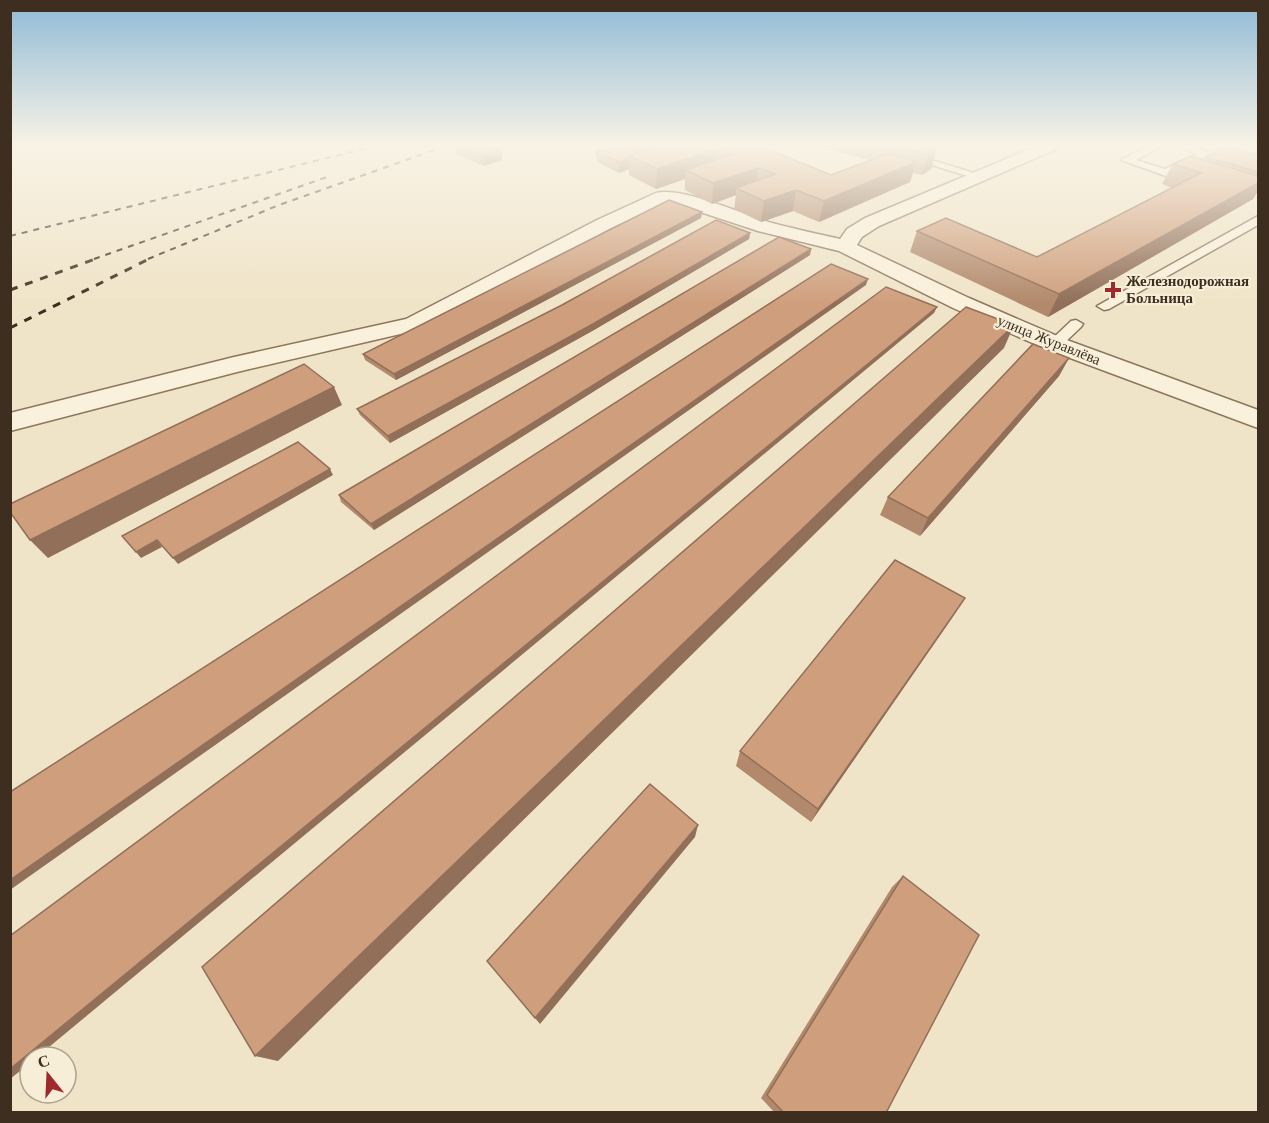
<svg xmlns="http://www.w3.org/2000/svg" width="1269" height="1123" viewBox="0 0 1269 1123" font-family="Georgia,serif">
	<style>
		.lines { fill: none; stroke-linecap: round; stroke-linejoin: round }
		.service-casing { stroke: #8d765c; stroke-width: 3 }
		.minor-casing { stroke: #8d765c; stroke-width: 3 }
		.service { fill: #faf1dc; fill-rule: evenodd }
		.minor { fill: #faf1dc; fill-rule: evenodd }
		.rail-far1 { stroke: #3d2e20; stroke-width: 2; stroke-dasharray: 6 6; stroke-linecap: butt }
		.rail { stroke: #3d2e20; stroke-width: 3; stroke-dasharray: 8 8; stroke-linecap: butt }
		.wall { fill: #b2896c }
		.shaded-wall { fill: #916f58 }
		.building { fill: #cf9f7d; stroke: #916f58; stroke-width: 1.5 }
		.poi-dot { fill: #9e2a2b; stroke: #f7eed8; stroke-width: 2 }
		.labels { text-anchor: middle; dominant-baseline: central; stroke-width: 4.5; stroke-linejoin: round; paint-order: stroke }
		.far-poi-label { font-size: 15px; font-weight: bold; fill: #3d2e20; stroke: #f7eed8; text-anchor: start }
		.far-street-label { font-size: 15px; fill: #3d2e20; stroke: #f7eed8 }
	</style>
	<rect width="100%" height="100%" fill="#f0e4c8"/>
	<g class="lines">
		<!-- service casing -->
		<g class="service-casing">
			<path id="service" d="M 870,146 L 886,146 L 984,176 L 982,178 L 974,178 Z
				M 1148,146 L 1161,146 L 1136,160 L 1165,169 L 1197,154 L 1178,146 L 1194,146 L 1211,153 L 1166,176 L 1121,160 Z
				M 1222,146 L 1235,146 L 1231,149 L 1258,158 L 1258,164 L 1218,152 L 1217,150 Z
				M 1258,216 L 1258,225 L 1109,309 L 1104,310 L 1097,306 Z
				M 1076,320 L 1083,324 L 1081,327 L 1060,347 L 1050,347 L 1047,344 L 1050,341 L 1071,321 Z"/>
		</g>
		<!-- minor casing -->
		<g class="minor-casing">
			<path id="minor" d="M 1037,146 L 1059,146 L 1057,149 L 879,226 L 862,237 L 857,245 L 969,298 L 1064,339 L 1258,410 L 1258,428 L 1046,349 L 953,308 L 839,251 L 758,231 L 676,204 L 664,203 L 611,228 L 422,329 L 237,372 L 10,431 L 10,413 L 234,357 L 406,319 L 597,220 L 656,193 C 682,186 744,215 772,223 C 795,229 818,234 840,239 L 847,229 L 865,218 Z"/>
		</g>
		<!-- service -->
		<use href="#service" class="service"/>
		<!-- minor -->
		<use href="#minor" class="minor"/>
		<!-- rail-far1 -->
		<path class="rail-far1" d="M 10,236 L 376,146
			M 94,259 L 327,177
			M 148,259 L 279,205 L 446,146"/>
		<!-- rail -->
		<path class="rail" d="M 10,290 L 98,258
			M 10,328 L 151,258"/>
	</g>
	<!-- wall -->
	<path class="wall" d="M 455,146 L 493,146 L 501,149 L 502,160 L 484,166 L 457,154 Z
		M 615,146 L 760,146 L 831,175 L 869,160 L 817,146 L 925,146 L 937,149 L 931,169 L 922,175 L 913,173 L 910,182 L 819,222 L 793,211 L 761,222 L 734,209 L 736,195 L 712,204 L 685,190 L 685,179 L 656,189 L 629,175 L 629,169 L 619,173 L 597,162 L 596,152 Z
		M 1258,151 L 1258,190 L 1253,199 L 1048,317 L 910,252 L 917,231 L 1037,257 L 1172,188 L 1162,184 L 1173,164 L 1205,160 L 1207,157 L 1254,154 Z
		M 701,218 L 396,380 L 365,360 L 363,354 Z
		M 750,233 L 749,239 L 594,330 L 390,443 L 360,415 L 357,409 Z
		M 811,249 L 810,255 L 374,530 L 341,502 L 339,495 Z
		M 1069,358 L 1059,376 L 920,536 L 880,515 L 888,497 Z
		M 954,615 L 811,822 L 736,766 L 740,751 Z
		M 903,876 L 886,1113 L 775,1113 L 761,1098 L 892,887 Z"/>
	<!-- shaded-wall -->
	<path class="shaded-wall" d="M 647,146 L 654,146 L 654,154 L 635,157 L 635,150 Z
		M 501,149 L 502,160 L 484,166 L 483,156 Z
		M 717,149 L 715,169 L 686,170 L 685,179 L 656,189 L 657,169 Z
		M 937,149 L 931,169 L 922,175 L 928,155 Z
		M 629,159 L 629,169 L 619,173 L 619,162 Z
		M 916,162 L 910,182 L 819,222 L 824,201 Z
		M 758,168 L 756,188 L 736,188 L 736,195 L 712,204 L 713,183 Z
		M 1258,183 L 1258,191 L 1253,199 L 1048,317 L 1059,294 Z
		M 796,190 L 793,211 L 761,222 L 764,201 Z
		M 702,212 L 701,218 L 396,380 L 394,374 Z
		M 750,233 L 749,239 L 594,330 L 390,443 L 388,436 Z
		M 811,249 L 810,255 L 374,530 L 371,524 Z
		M 868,279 L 866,285 L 10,890 L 10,880 Z
		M 937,307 L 934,313 L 37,1057 L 30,1057 L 30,1063 L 10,1079 L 10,1069 Z
		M 1014,325 L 1004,348 L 278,1061 L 255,1056 Z
		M 1069,358 L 1059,376 L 920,536 L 928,518 Z
		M 334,387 L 342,405 L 48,558 L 30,540 Z
		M 330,469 L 333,475 L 178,564 L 173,558 Z
		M 157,540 L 162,547 L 141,558 L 136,552 Z
		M 965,598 L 954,615 L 811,822 L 818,809 Z
		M 698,825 L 695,837 L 540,1024 L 535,1018 Z"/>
	<!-- building -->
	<path class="building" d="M 461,146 L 493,146 L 501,149 L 483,156 Z
		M 615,146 L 647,146 L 635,150 L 641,152 L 629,156 L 629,159 L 619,162 L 596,152 Z
		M 661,146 L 760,146 L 831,175 L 890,153 L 916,162 L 824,201 L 796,190 L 764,201 L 736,188 L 775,174 L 758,168 L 713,183 L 686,170 L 730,155 L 717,149 L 657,169 L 629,156 Z
		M 892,146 L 925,146 L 937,149 L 928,155 Z
		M 1225,146 L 1254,154 L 1258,151 L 1258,172 L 1207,157 Z
		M 1191,156 L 1258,176 L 1258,183 L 1059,294 L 917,231 L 946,218 L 1037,257 L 1201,173 L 1173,164 Z
		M 669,200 L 702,212 L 394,374 L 363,354 Z
		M 716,220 L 750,233 L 593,324 L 388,436 L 357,409 L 562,305 Z
		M 779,237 L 811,249 L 371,524 L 339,495 Z
		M 831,264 L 868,279 L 10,880 L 10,792 Z
		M 886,287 L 937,307 L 10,1069 L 10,936 Z
		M 966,307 L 1014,325 L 255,1056 L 202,967 Z
		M 1033,344 L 1069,358 L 928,518 L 888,497 Z
		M 304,364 L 334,387 L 30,540 L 10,512 L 10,504 Z
		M 298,442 L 330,469 L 173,558 L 157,540 L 136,552 L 122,536 Z
		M 895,560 L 965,598 L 818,809 L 740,751 Z
		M 650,784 L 698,825 L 535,1018 L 487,961 Z
		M 903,876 L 979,935 L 886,1113 L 784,1113 L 767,1095 Z"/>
	<!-- sky -->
	<linearGradient id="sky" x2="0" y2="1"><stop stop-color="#8fbad6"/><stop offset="0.48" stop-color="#f8f3e6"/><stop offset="1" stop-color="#f8f3e6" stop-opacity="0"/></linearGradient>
	<rect width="1269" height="303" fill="url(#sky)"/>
	<!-- markers -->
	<path class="poi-dot" d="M1110 281h6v6h6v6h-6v6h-6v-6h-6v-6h6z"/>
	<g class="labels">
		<!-- far-poi labels -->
		<g class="far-poi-label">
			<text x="1126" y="281">Железнодорожная<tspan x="1126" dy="17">Больница</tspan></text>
		</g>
		<!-- far-street labels -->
		<g class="far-street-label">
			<text transform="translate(1049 340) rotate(22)">улица Журавлёва</text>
		</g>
	</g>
	<!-- border -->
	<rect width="1269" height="1123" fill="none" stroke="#3d2e20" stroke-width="24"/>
	<!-- north arrow -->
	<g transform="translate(48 1075) rotate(342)"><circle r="28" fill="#f7eed8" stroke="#ada18e" stroke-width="1.5"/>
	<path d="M0-4.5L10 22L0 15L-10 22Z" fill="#9e2a2b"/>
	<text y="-9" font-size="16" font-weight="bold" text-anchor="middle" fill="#3d2e20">С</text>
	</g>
</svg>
